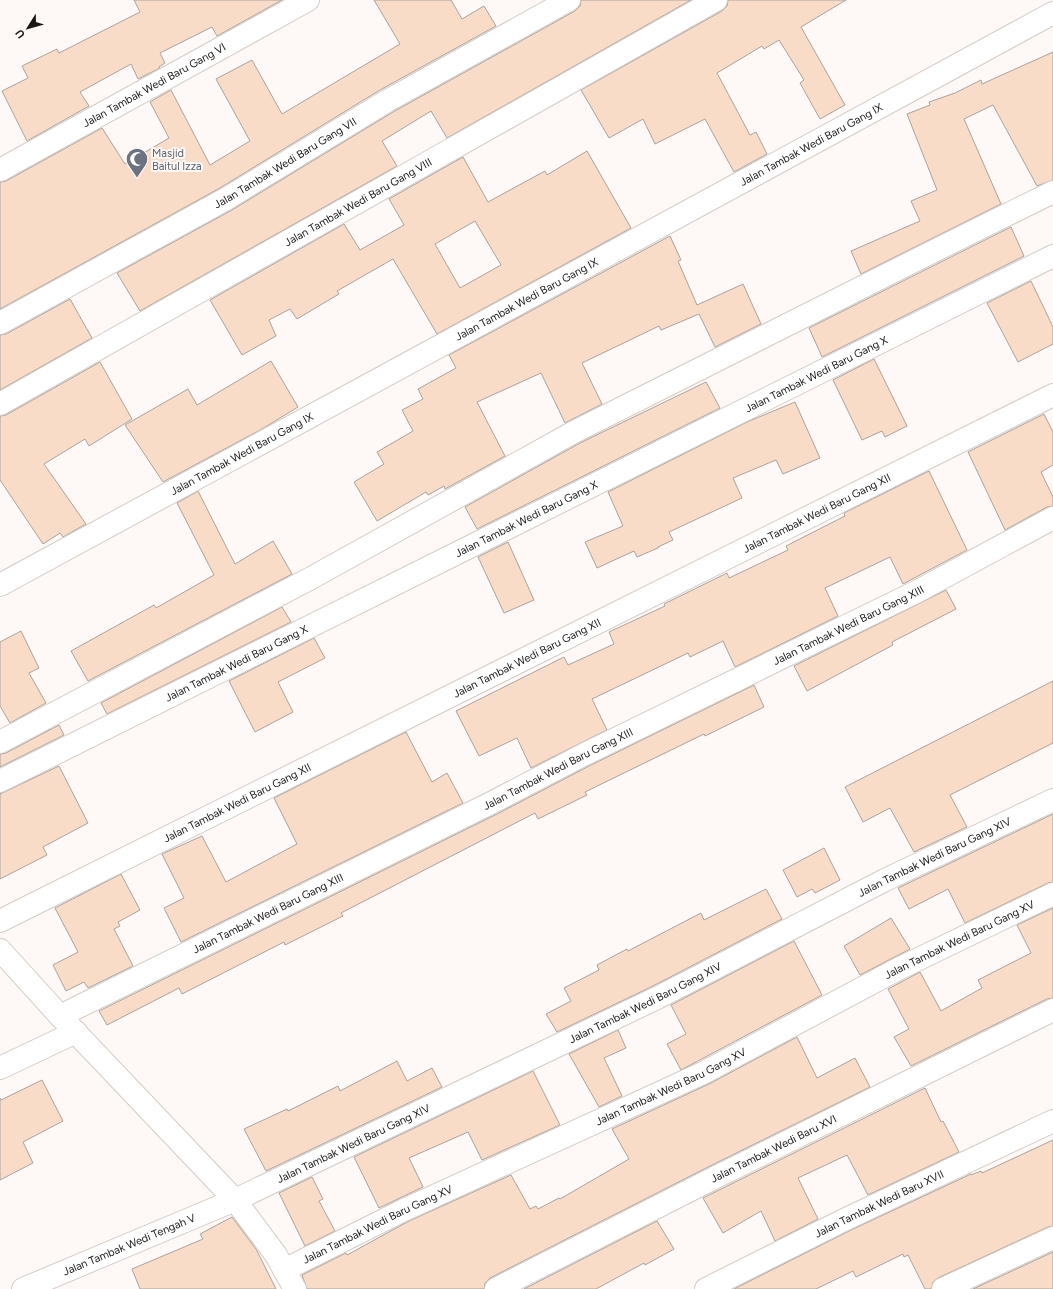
<svg xmlns="http://www.w3.org/2000/svg" width="1053" height="1289" viewBox="0 0 1053 1289" font-family="Figtree,sans-serif">
	<style>
		.building { fill: #f8dcc8; stroke: #aaa29d; fill-rule: evenodd }
		.lines { fill: none; stroke-linecap: round; stroke-linejoin: round }
		.minor-casing { stroke: #d4ccc6; stroke-width: 24 }
		.minor { stroke: #fff; stroke-width: 22 }
		.labels { text-anchor: middle; dominant-baseline: central; stroke-width: 4; stroke-linejoin: round; paint-order: stroke }
		.street-label { font-size: 11px; fill: #1b1816; stroke: #fef9f6 }
		.worship-label { font-size: 11px; fill: #5b616d; stroke: #fef9f6; text-anchor: start }
	</style>
	<rect width="100%" height="100%" fill="#fef9f6"/>
	<!-- building -->
	<path class="building" d="M 134,0 L 282,0 L 217,36 L 212,27 L 160,53 L 165,63 L 159,67 L 160,68 L 138,79 L 131,64 L 80,92 L 89,106 L 27,141 L 2,91 L 28,78 L 22,66 L 57,49 L 59,53 L 140,12 Z
		M 374,0 L 451,0 L 462,19 L 484,6 L 496,26 L 380,90 L 220,188 L 0,309 L 0,182 L 6,181 L 102,128 L 125,164 L 169,138 L 150,102 L 171,90 L 210,165 L 250,141 L 216,79 L 252,60 L 282,114 L 400,44 Z
		M 581,0 L 691,0 L 447,138 L 431,111 L 382,141 L 397,166 L 140,311 L 117,273 L 232,210 L 393,112 L 575,11 L 580,6 Z
		M 728,0 L 846,0 L 801,27 L 845,105 L 820,119 L 800,83 L 804,80 L 779,40 L 764,49 L 762,46 L 717,73 L 750,135 L 756,132 L 767,154 L 734,172 L 705,119 L 655,144 L 643,119 L 609,138 L 581,90 L 722,11 L 727,6 Z
		M 1053,52 L 1053,180 L 1037,186 L 993,105 L 964,119 L 1001,204 L 861,274 L 851,251 L 920,221 L 911,201 L 937,190 L 907,114 L 930,105 L 929,102 L 955,93 L 981,80 L 982,84 Z
		M 587,151 L 631,228 L 437,334 L 393,259 L 337,291 L 339,294 L 297,319 L 290,309 L 269,320 L 276,336 L 242,355 L 210,300 L 344,224 L 360,250 L 404,225 L 389,199 L 463,157 L 488,202 L 545,171 L 547,175 ZM 475,221 L 501,265 L 460,288 L 435,244 Z
		M 1011,227 L 1024,256 L 822,357 L 809,328 Z
		M 670,236 L 681,260 L 678,261 L 697,305 L 743,284 L 761,324 L 715,347 L 699,314 L 661,330 L 659,326 L 582,363 L 602,404 L 565,423 L 541,373 L 477,402 L 505,456 L 445,489 L 444,486 L 428,495 L 426,492 L 377,521 L 354,482 L 384,464 L 377,452 L 413,431 L 402,410 L 423,399 L 418,389 L 456,368 L 449,355 Z
		M 1031,281 L 1053,327 L 1053,344 L 1018,362 L 987,303 Z
		M 70,299 L 92,338 L 0,390 L 0,335 L 6,334 Z
		M 874,359 L 907,426 L 885,437 L 882,431 L 862,440 L 833,380 Z
		M 271,361 L 298,407 L 262,429 L 163,482 L 125,425 L 188,389 L 197,405 Z
		M 100,362 L 132,419 L 89,446 L 85,439 L 44,464 L 86,524 L 63,537 L 60,533 L 43,544 L 0,480 L 0,416 L 6,415 Z
		M 706,382 L 720,408 L 477,529 L 465,507 L 580,443 Z
		M 795,402 L 820,458 L 783,474 L 776,460 L 733,478 L 742,498 L 669,532 L 673,540 L 658,547 L 658,548 L 637,557 L 634,551 L 597,568 L 585,542 L 623,526 L 608,492 L 747,422 Z
		M 1044,414 L 1053,432 L 1053,465 L 1041,472 L 1053,497 L 1053,506 L 1047,507 L 1005,530 L 968,452 Z
		M 929,471 L 967,550 L 903,584 L 890,557 L 825,588 L 838,616 L 735,667 L 723,641 L 690,657 L 688,653 L 592,699 L 607,730 L 531,768 L 517,738 L 479,756 L 456,711 L 564,657 L 568,665 L 614,644 L 609,632 L 665,606 L 664,604 L 727,573 L 729,578 L 788,550 L 786,546 L 845,516 L 844,513 Z
		M 198,491 L 235,564 L 273,541 L 292,574 L 88,681 L 71,651 L 154,605 L 156,608 L 214,575 L 177,503 Z
		M 508,542 L 534,600 L 504,613 L 478,557 Z
		M 946,590 L 956,609 L 892,642 L 893,645 L 807,691 L 794,666 Z
		M 282,607 L 291,622 L 107,714 L 101,703 Z
		M 21,631 L 39,668 L 29,673 L 46,703 L 10,723 L 0,706 L 0,642 Z
		M 314,638 L 325,658 L 278,682 L 293,712 L 255,732 L 229,681 Z
		M 1053,681 L 1053,743 L 950,795 L 967,827 L 914,852 L 890,808 L 863,822 L 845,787 Z
		M 754,685 L 764,707 L 705,736 L 704,734 L 585,792 L 587,795 L 538,819 L 535,813 L 341,913 L 343,916 L 285,945 L 284,942 L 182,994 L 179,988 L 107,1025 L 99,1011 L 499,813 L 591,765 Z
		M 59,725 L 64,735 L 0,767 L 0,754 L 6,753 Z
		M 406,732 L 432,782 L 447,773 L 463,803 L 181,942 L 164,908 L 184,898 L 162,854 L 202,836 L 226,882 L 297,844 L 274,798 Z
		M 59,766 L 88,823 L 43,847 L 47,855 L 0,879 L 0,794 Z
		M 1053,814 L 1053,882 L 1048,883 L 965,923 L 948,889 L 909,909 L 898,888 Z
		M 824,848 L 840,880 L 815,893 L 812,889 L 797,897 L 783,870 Z
		M 121,874 L 140,910 L 118,922 L 120,926 L 114,929 L 133,966 L 88,988 L 84,982 L 66,991 L 53,965 L 78,952 L 55,908 Z
		M 766,889 L 782,919 L 651,987 L 557,1032 L 546,1014 L 571,1001 L 564,988 L 599,970 L 597,965 L 627,949 L 628,951 L 701,913 L 704,920 Z
		M 1053,908 L 1053,998 L 1047,999 L 911,1066 L 894,1037 L 909,1029 L 888,989 L 920,972 L 941,1011 L 982,988 L 978,980 L 1031,953 L 1017,925 Z
		M 891,918 L 910,949 L 860,975 L 844,946 Z
		M 794,941 L 822,995 L 681,1070 L 667,1044 L 686,1034 L 671,1005 Z
		M 618,1030 L 626,1048 L 604,1058 L 622,1096 L 599,1107 L 569,1054 Z
		M 797,1037 L 817,1078 L 855,1058 L 870,1087 L 710,1166 L 490,1278 L 485,1283 L 484,1289 L 307,1289 L 302,1275 L 346,1253 L 347,1255 L 409,1221 L 511,1175 L 530,1209 L 536,1206 L 538,1209 L 559,1198 L 560,1199 L 629,1159 L 612,1129 L 709,1084 Z
		M 397,1061 L 407,1081 L 432,1068 L 442,1087 L 266,1171 L 244,1129 L 287,1109 L 288,1111 L 338,1086 L 340,1091 Z
		M 533,1071 L 560,1125 L 482,1160 L 468,1132 L 409,1158 L 423,1187 L 379,1208 L 354,1157 Z
		M 42,1080 L 63,1121 L 23,1142 L 33,1163 L 0,1180 L 0,1098 L 1,1100 Z
		M 925,1088 L 941,1122 L 943,1121 L 959,1152 L 868,1195 L 847,1155 L 798,1178 L 818,1219 L 775,1241 L 761,1211 L 723,1233 L 703,1198 Z
		M 1053,1140 L 1053,1226 L 1048,1227 L 938,1278 L 933,1282 L 931,1289 L 925,1289 L 908,1255 L 904,1257 L 903,1254 L 856,1277 L 853,1271 L 816,1289 L 734,1289 L 851,1230 L 971,1174 L 971,1175 L 981,1171 L 982,1173 Z
		M 312,1177 L 323,1199 L 319,1201 L 335,1231 L 305,1246 L 279,1193 Z
		M 232,1217 L 256,1249 L 276,1289 L 140,1289 L 132,1269 L 203,1239 L 200,1234 Z
		M 657,1221 L 674,1249 L 645,1265 L 644,1263 L 596,1289 L 524,1289 Z
		M 1053,1252 L 1053,1289 L 973,1289 Z"/>
	<g class="lines">
		<!-- minor casing -->
		<g class="minor-casing">
			<g id="minor">
				<path id="s1" d="M 0,170 L 308,0"/>
				<path id="s2" d="M 0,323 L 226,199 L 387,101 L 569,0"/>
				<path id="s3" d="M 0,404 L 716,0"/>
				<path id="s4" d="M 0,585 L 1053,13"/>
				<path d="M 0,742 L 313,577 L 574,432 L 942,247 L 1053,192"/>
				<path id="s5" d="M 0,781 L 1053,256"/>
				<path id="s6" d="M 0,921 L 1053,395"/>
				<path d="M 0,950 L 60,1016 L 235,1200 L 276,1255 L 295,1289"/>
				<path id="s7" d="M 60,1016 L 493,802 L 585,754 L 918,591 L 1053,518"/>
				<path d="M 0,1068 L 76,1032"/>
				<path id="s8" d="M 284,1270 L 404,1210 L 703,1073 L 900,968 L 1053,894"/>
				<path id="s9" d="M 23,1289 L 235,1200 L 657,998 L 885,880 L 1053,800"/>
				<path id="s10" d="M 496,1289 L 716,1177 L 1053,1010"/>
				<path id="s11" d="M 706,1289 L 846,1219 L 1053,1121"/>
				<path d="M 943,1289 L 1053,1238"/>
			</g>
		</g>
		<!-- minor -->
		<use href="#minor" class="minor"/>
	</g>
	<!-- icons -->
	<defs>
		<g id="mosque-pin" transform="scale(1.15)"><path d="M0 17L-7.5 6A9.5 9.5 0 1 1 7.5 6Z" fill="#6b7280" stroke="#fef9f6"/><path d="M3.5-4.9A6 6 0 1 0 3.5 4.9A5 5 0 1 1 3.5-4.9Z" fill="#fff"/></g>
	</defs>
	<g fill-rule="evenodd">
		<use href="#mosque-pin" x="137" y="159"/>
	</g>
	<g class="labels">
		<!-- street labels -->
		<g class="street-label">
			<text stroke="none"><textPath href="#s1" startOffset="176">Jalan Tambak Wedi Baru Gang VI</textPath></text>
			<text stroke="none"><textPath href="#s4" startOffset="923">Jalan Tambak Wedi Baru Gang IX</textPath></text>
			<text stroke="none"><textPath href="#s2" startOffset="327">Jalan Tambak Wedi Baru Gang VII</textPath></text>
			<text stroke="none"><textPath href="#s3" startOffset="411">Jalan Tambak Wedi Baru Gang VIII</textPath></text>
			<text stroke="none"><textPath href="#s4" startOffset="599">Jalan Tambak Wedi Baru Gang IX</textPath></text>
			<text stroke="none"><textPath href="#s5" startOffset="912">Jalan Tambak Wedi Baru Gang X</textPath></text>
			<text stroke="none"><textPath href="#s4" startOffset="275">Jalan Tambak Wedi Baru Gang IX</textPath></text>
			<text stroke="none"><textPath href="#s6" startOffset="913">Jalan Tambak Wedi Baru Gang XII</textPath></text>
			<text stroke="none"><textPath href="#s5" startOffset="588">Jalan Tambak Wedi Baru Gang X</textPath></text>
			<text stroke="none"><textPath href="#s7" startOffset="880">Jalan Tambak Wedi Baru Gang XIII</textPath></text>
			<text stroke="none"><textPath href="#s6" startOffset="589">Jalan Tambak Wedi Baru Gang XII</textPath></text>
			<text stroke="none"><textPath href="#s5" startOffset="264">Jalan Tambak Wedi Baru Gang X</textPath></text>
			<text stroke="none"><textPath href="#s7" startOffset="556">Jalan Tambak Wedi Baru Gang XIII</textPath></text>
			<text stroke="none"><textPath href="#s6" startOffset="265">Jalan Tambak Wedi Baru Gang XII</textPath></text>
			<text stroke="none"><textPath href="#s9" startOffset="1009">Jalan Tambak Wedi Baru Gang XIV</textPath></text>
			<text stroke="none"><textPath href="#s7" startOffset="232">Jalan Tambak Wedi Baru Gang XIII</textPath></text>
			<text stroke="none"><textPath href="#s8" startOffset="752">Jalan Tambak Wedi Baru Gang XV</textPath></text>
			<text stroke="none"><textPath href="#s9" startOffset="685">Jalan Tambak Wedi Baru Gang XIV</textPath></text>
			<text stroke="none"><textPath href="#s8" startOffset="428">Jalan Tambak Wedi Baru Gang XV</textPath></text>
			<text stroke="none"><textPath href="#s9" startOffset="361">Jalan Tambak Wedi Baru Gang XIV</textPath></text>
			<text stroke="none"><textPath href="#s10" startOffset="311">Jalan Tambak Wedi Baru XVI</textPath></text>
			<text stroke="none"><textPath href="#s11" startOffset="193">Jalan Tambak Wedi Baru XVII</textPath></text>
			<text stroke="none"><textPath href="#s8" startOffset="104">Jalan Tambak Wedi Baru Gang XV</textPath></text>
			<text stroke="none"><textPath href="#s9" startOffset="115">Jalan Tambak Wedi Tengah V</textPath></text>
		</g>
		<!-- worship labels -->
		<g class="worship-label">
			<text x="152" y="153">Masjid<tspan x="152" dy="13">Baitul Izza</tspan></text>
		</g>
	</g>
	<!-- north arrow -->
	<g transform="translate(28 28) rotate(233)" stroke="#fef9f6" stroke-width="3" paint-order="stroke">
	<path d="M0-3L7 15L0 10L-7 15Z" fill="#1b1816"/>
	<text y="-6" font-size="11" font-weight="bold" text-anchor="middle" fill="#1b1816">U</text>
	</g>
</svg>
